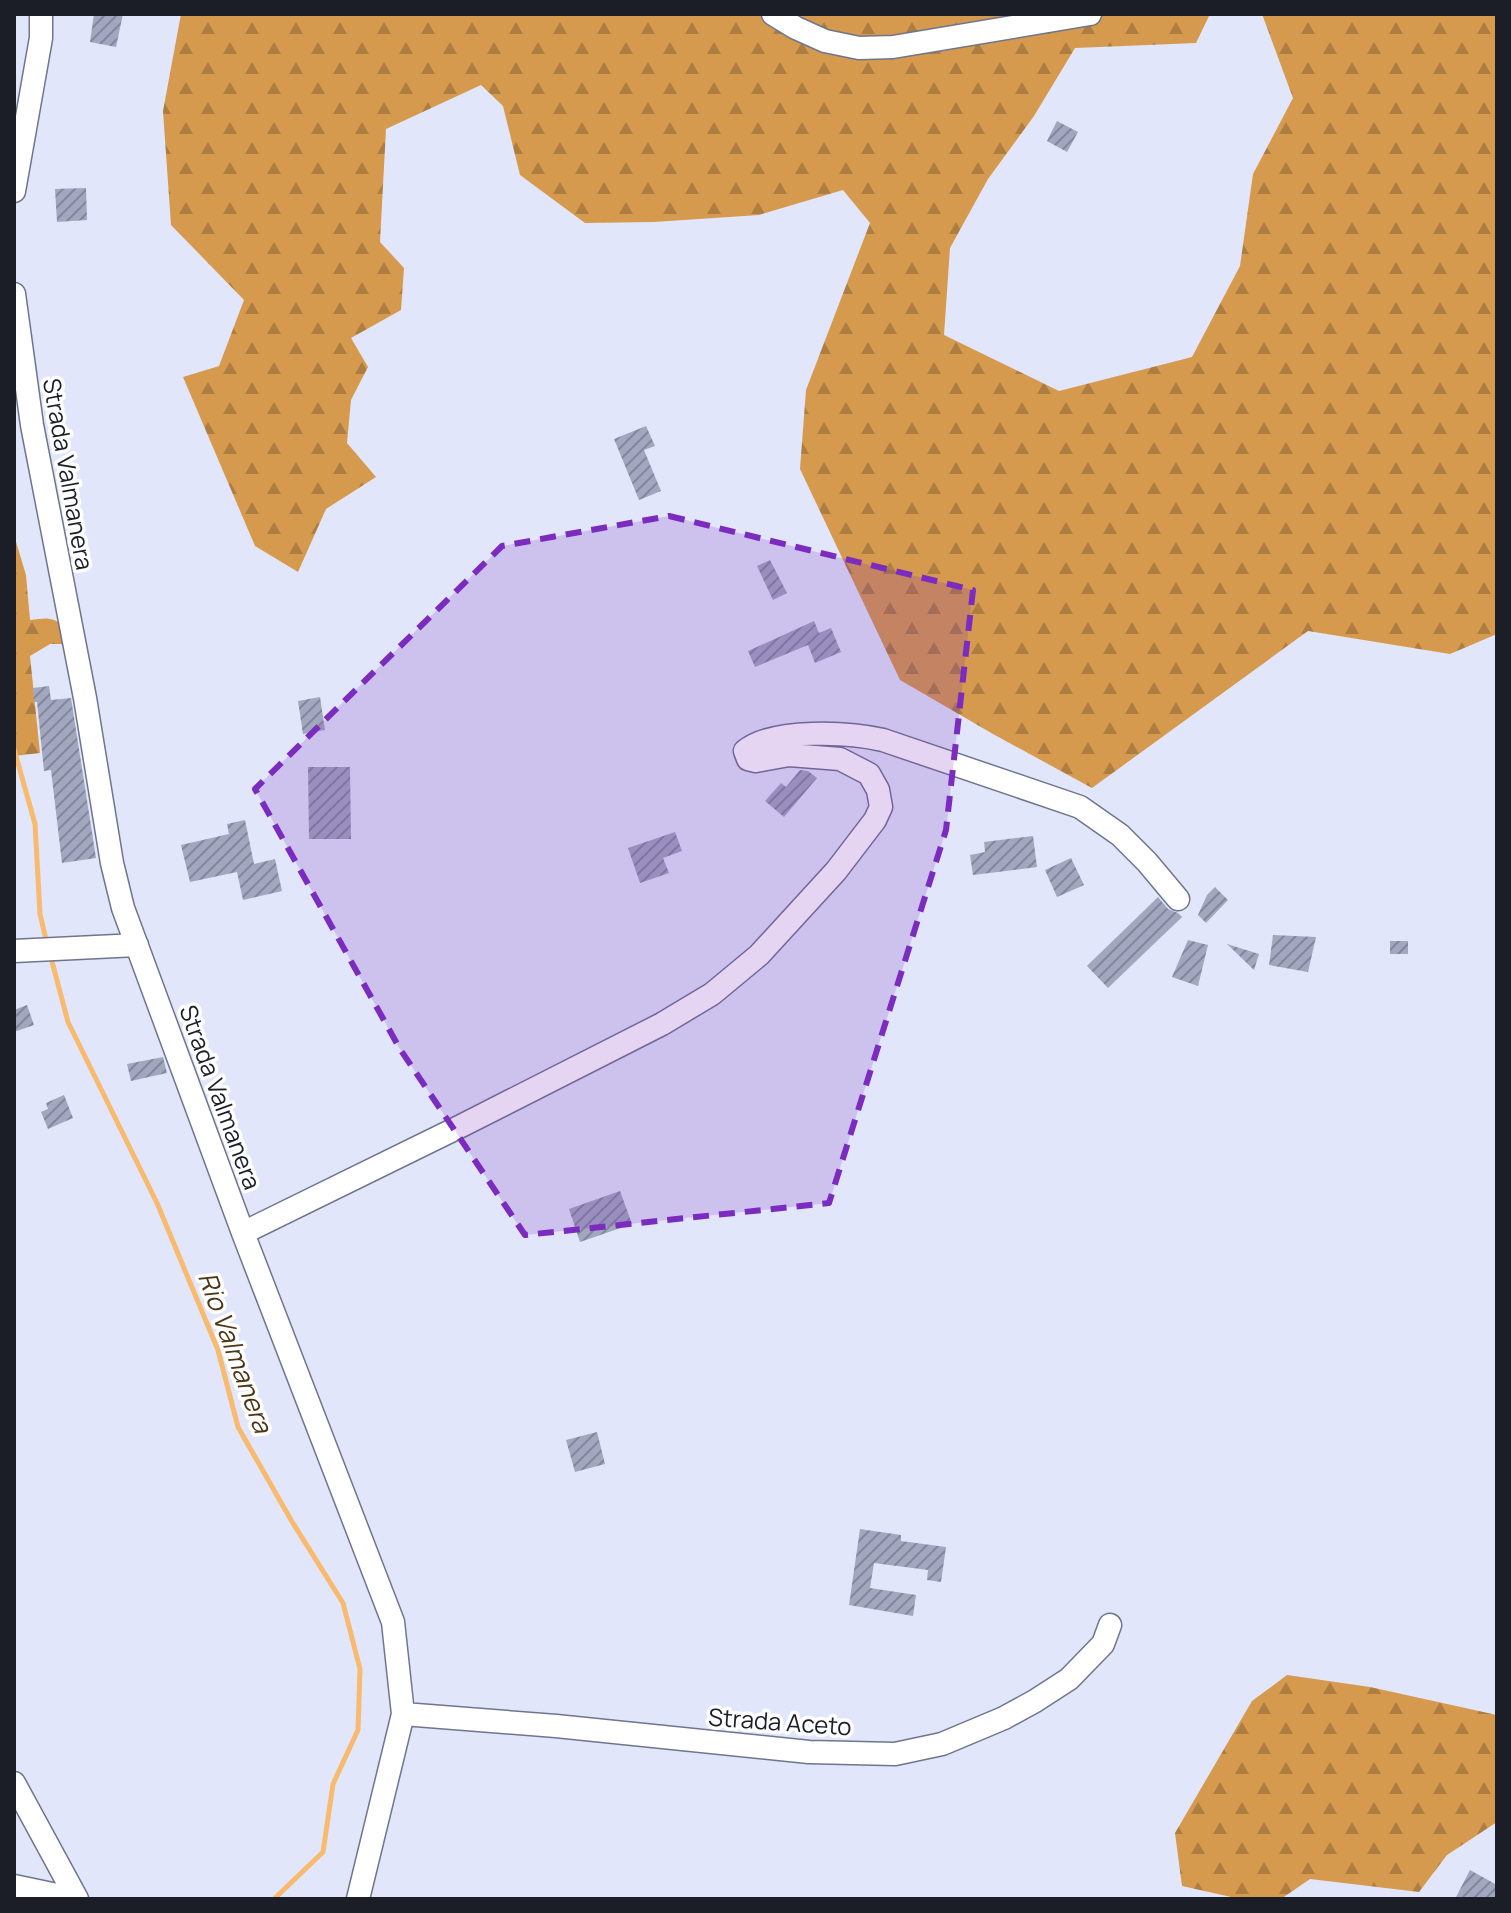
<svg xmlns="http://www.w3.org/2000/svg" width="1511" height="1913" viewBox="0 0 1511 1913" font-family="Manrope,sans-serif">
	<style>
		.forest { fill: url(#forest-firs) }
		.lines { fill: none; stroke-linecap: round; stroke-linejoin: round }
		.stream { stroke: #f7ba6e; stroke-width: 5 }
		.building { fill: url(#building-hatch) }
		.minor-casing { stroke: #6f758c; stroke-width: 25 }
		.minor { stroke: #fff; stroke-width: 22 }
		.marked { fill: #7b2cbf; fill-opacity: 0.2; stroke: #7b2cbf; stroke-width: 6; stroke-dasharray: 16 10; stroke-linejoin: round }
		.labels { text-anchor: middle; dominant-baseline: central; stroke-width: 7; stroke-linejoin: round; paint-order: stroke }
		.street-label { font-size: 24px; fill: #1c1e27; stroke: #fff }
		.water-label { font-size: 26px; font-style: italic; fill: #4e3515; stroke: #fff }
	</style>
	<defs>
		<pattern id="forest-firs" width="22" height="20" patternUnits="userSpaceOnUse" patternTransform="scale(2)"><rect width="22" height="20" fill="#d69a4e"/><path d="M5 1l3.5 6h-7zM16 11l3.5 6h-7z" fill="#ad7d41"/></pattern>
		<pattern id="building-hatch" width="6" height="6" patternUnits="userSpaceOnUse" patternTransform="scale(2)"><rect width="6" height="6" fill="#a1a7bf"/><path d="M-1 1l2-2M0 6l6-6M5 7l2-2" fill="none" stroke="#82879b"/></pattern>
	</defs>
	<rect width="100%" height="100%" fill="#e1e6fb"/>
	<!-- forest -->
	<path class="forest" d="M 181,14 L 1210,14 L 1196,43 L 1075,48 L 1034,116 L 988,179 L 950,248 L 944,335 L 1059,391 L 1192,357 L 1240,266 L 1253,174 L 1293,98 L 1262,14 L 1497,14 L 1497,634 L 1450,654 L 1308,631 L 1092,788 L 993,734 L 900,680 L 800,469 L 806,390 L 870,223 L 843,190 L 759,215 L 654,222 L 585,223 L 520,175 L 503,106 L 481,85 L 386,129 L 380,242 L 404,268 L 401,310 L 351,338 L 368,367 L 351,400 L 347,443 L 376,477 L 326,509 L 298,572 L 255,546 L 183,377 L 219,366 L 244,300 L 171,225 L 163,111 Z
		M 14,535 L 26,575 L 30,620 C 46,618 52,616 65,627 L 69,644 L 50,644 L 30,656 L 40,753 L 14,756 Z
		M 1287,1675 L 1370,1687 L 1497,1715 L 1497,1822 L 1447,1855 L 1419,1892 L 1310,1879 L 1281,1899 L 1240,1899 L 1182,1886 L 1175,1833 L 1252,1701 Z"/>
	<g class="lines">
		<!-- stream -->
		<path class="stream" d="M 14,749 L 35,824 L 40,914 L 47,944
			M 50,954 L 68,1022 L 157,1203 L 218,1350 L 238,1427 L 291,1520 L 343,1603 L 360,1669 L 358,1730 L 333,1784 L 323,1852 L 274,1899"/>
	</g>
	<!-- building -->
	<path class="building" d="M 94,14 L 123,14 L 116,47 L 90,42 Z
		M 1057,121 L 1078,132 L 1067,152 L 1047,141 Z
		M 86,188 L 87,220 L 57,222 L 55,189 Z
		M 646,426 L 655,446 L 644,450 L 661,491 L 639,500 L 614,439 Z
		M 770,560 L 787,593 L 773,600 L 757,566 Z
		M 814,621 L 819,633 L 831,628 L 841,652 L 815,663 L 808,645 L 755,667 L 748,651 Z
		M 49,686 L 51,700 L 71,698 L 96,858 L 62,863 L 51,770 L 44,771 L 37,702 L 34,702 L 33,688 Z
		M 320,697 L 325,730 L 303,734 L 298,701 Z
		M 308,767 L 350,767 L 351,839 L 309,839 Z
		M 800,770 L 808,771 L 817,778 L 784,817 L 765,801 L 781,783 L 786,787 Z
		M 245,820 L 254,864 L 275,859 L 282,891 L 243,900 L 237,872 L 190,882 L 181,845 L 229,834 L 227,824 Z
		M 675,832 L 682,851 L 663,858 L 669,873 L 640,883 L 628,848 Z
		M 1033,836 L 1037,867 L 973,875 L 970,855 L 985,852 L 984,842 Z
		M 1071,858 L 1084,885 L 1057,897 L 1045,870 Z
		M 1215,887 L 1228,900 L 1206,923 L 1198,915 L 1207,895 Z
		M 1158,897 L 1168,909 L 1178,913 L 1182,917 L 1108,988 L 1087,966 Z
		M 1273,935 L 1316,937 L 1308,972 L 1269,965 Z
		M 1188,940 L 1208,945 L 1198,986 L 1172,977 Z
		M 1390,941 L 1408,941 L 1408,954 L 1390,954 Z
		M 1227,944 L 1259,954 L 1254,970 Z
		M 27,1005 L 34,1025 L 14,1032 L 14,1010 Z
		M 163,1057 L 167,1073 L 131,1081 L 127,1064 Z
		M 64,1095 L 73,1118 L 48,1129 L 41,1112 L 48,1109 L 46,1103 Z
		M 620,1191 L 632,1224 L 580,1242 L 569,1209 Z
		M 597,1432 L 605,1464 L 575,1472 L 566,1440 Z
		M 860,1529 L 901,1535 L 901,1541 L 946,1547 L 941,1582 L 927,1580 L 928,1570 L 874,1563 L 870,1588 L 916,1595 L 913,1616 L 849,1605 Z
		M 1470,1870 L 1497,1885 L 1497,1899 L 1455,1899 Z"/>
	<g class="lines">
		<!-- minor casing -->
		<g class="minor-casing">
			<path id="minor" d="M 773,14 L 796,28 L 825,41 L 859,48 L 893,47 L 1090,14
				M 14,191 L 41,38 L 41,14
				M 14,294 L 32,425 L 85,698 L 112,863 L 123,908 L 243,1233 L 393,1622 L 403,1714 L 358,1899
				M 14,951 L 137,945
				M 243,1233 L 461,1126 L 662,1024 L 712,994 L 759,955 L 836,871 L 875,820 L 881,807 L 878,790 L 869,774 L 840,759 L 789,755 L 756,761 L 748,759 L 745,751 C 773,728 849,732 883,740 L 1080,807 L 1120,835 L 1147,862 L 1178,899
				M 403,1714 L 556,1726 L 809,1752 L 895,1754 L 942,1744 L 1004,1718 L 1035,1701 L 1069,1679 L 1103,1644 L 1110,1625
				M 14,1783 L 77,1899
				M 14,1886 L 76,1899"/>
		</g>
		<!-- minor -->
		<use href="#minor" class="minor"/>
	</g>
	<!-- marked area -->
	<path class="marked" d="M 669,516 L 973,590 L 946,830 L 829,1203 L 525,1235 L 400,1049 L 255,789 L 502,546 Z"/>
	<g class="labels">
		<!-- street labels -->
		<g class="street-label">
			<text transform="translate(69 474) rotate(80)">Strada Valmanera</text>
			<text transform="translate(221 1097) rotate(70)">Strada Valmanera</text>
			<text transform="translate(780 1721) rotate(4)">Strada Aceto</text>
		</g>
		<!-- water labels -->
		<g class="water-label">
			<text transform="translate(236 1352) rotate(70)">Rio Valmanera</text>
		</g>
	</g>
	<!-- border -->
	<rect width="1511" height="1913" fill="none" stroke="#1c1e27" stroke-width="32"/>
</svg>
